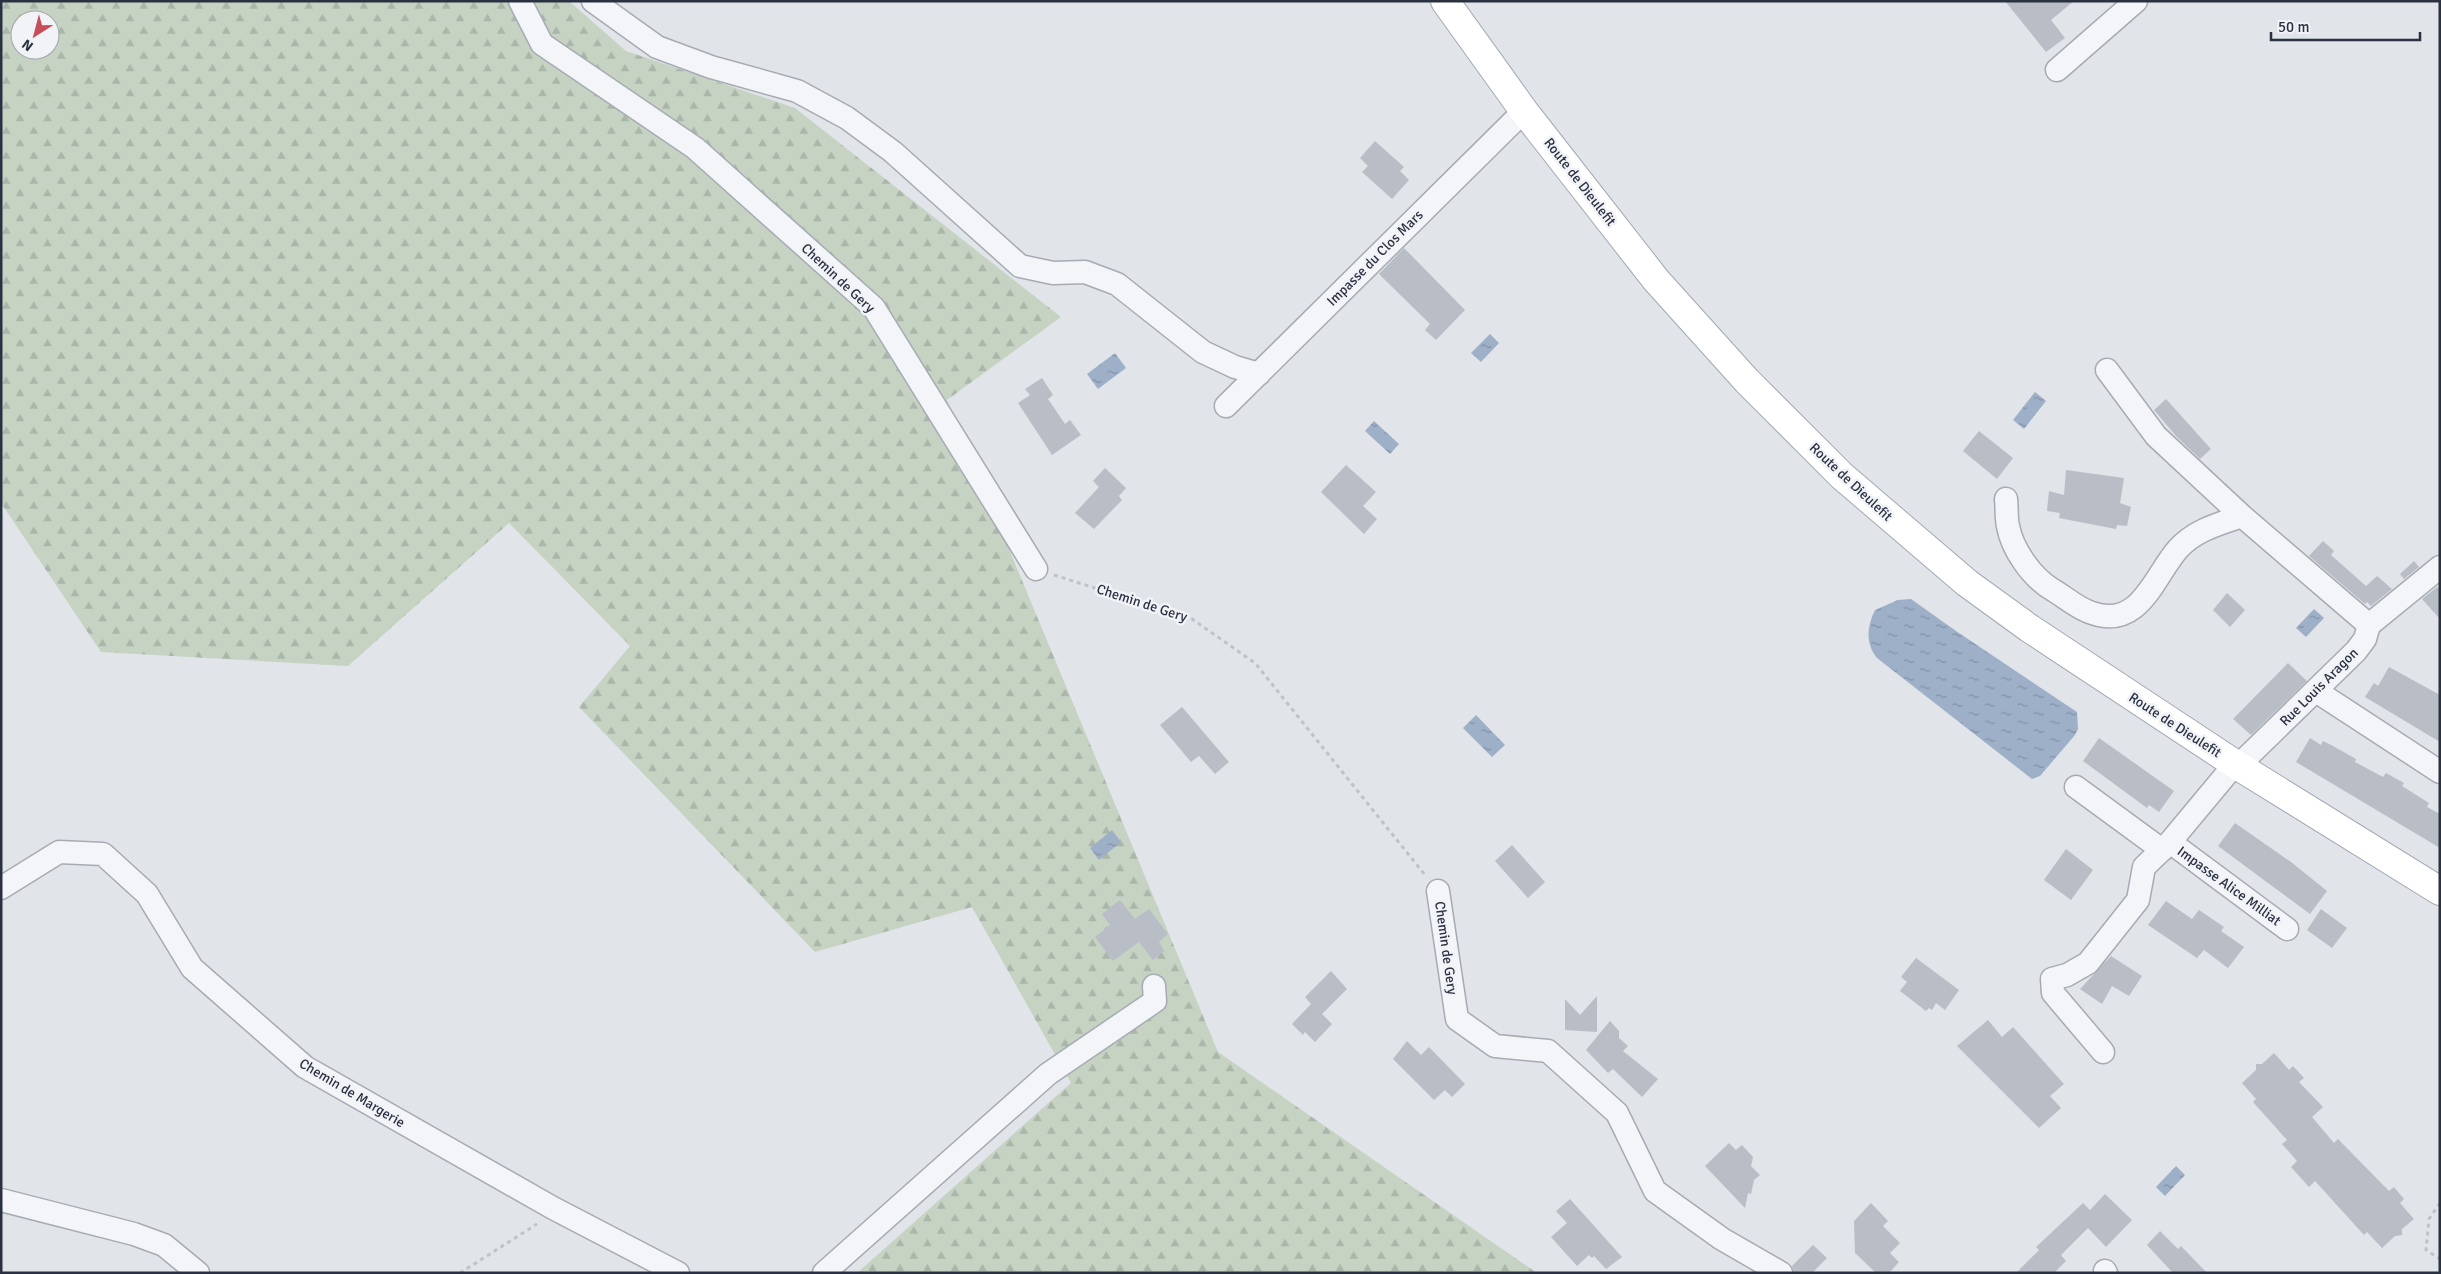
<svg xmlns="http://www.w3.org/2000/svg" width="2441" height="1274" viewBox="0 0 2441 1274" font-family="Signika,sans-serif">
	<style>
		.forest { fill: url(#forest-firs); fill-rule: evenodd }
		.water { fill: url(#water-ripples) }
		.building { fill: #b9bdc6 }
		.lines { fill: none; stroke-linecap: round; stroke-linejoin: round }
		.minor-casing { stroke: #a6abb3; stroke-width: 25 }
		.major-casing { stroke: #a1a8b5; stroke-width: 30 }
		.path { stroke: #bfc2c8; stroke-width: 3; stroke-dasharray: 4 4; stroke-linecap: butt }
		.minor { stroke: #f4f5f8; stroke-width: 22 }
		.major { stroke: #fff; stroke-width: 28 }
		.labels { text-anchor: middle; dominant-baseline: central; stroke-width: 5; stroke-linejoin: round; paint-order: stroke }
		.street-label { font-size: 14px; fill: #2a3141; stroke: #f1f3f7 }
	</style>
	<defs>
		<pattern id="forest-firs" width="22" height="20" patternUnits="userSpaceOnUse" patternTransform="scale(1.25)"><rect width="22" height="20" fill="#c6d3c3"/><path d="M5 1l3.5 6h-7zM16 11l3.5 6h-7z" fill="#aab6a9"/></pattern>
		<pattern id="water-ripples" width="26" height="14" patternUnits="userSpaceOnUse" patternTransform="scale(1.25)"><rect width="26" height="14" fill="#9eb0c8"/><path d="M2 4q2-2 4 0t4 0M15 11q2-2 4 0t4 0" fill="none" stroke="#8190a4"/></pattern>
	</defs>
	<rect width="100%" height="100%" fill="#e1e4e9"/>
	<!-- forest -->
	<path class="forest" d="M 1,1 L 569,1 L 626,51 L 795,108 L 1061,317 L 947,400 L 1218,1052 L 1537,1273 L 857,1273 L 1071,1083 L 972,907 L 815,952 L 579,707 L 630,646 L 509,523 L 348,666 L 101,652 L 1,503 ZM 20,20 L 50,20 L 50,50 L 20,50 Z"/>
	<!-- water -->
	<path class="water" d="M 1490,334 L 1499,343 L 1481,362 L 1471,353 Z
		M 1115,353 L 1126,368 L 1098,389 L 1087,374 Z
		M 2035,392 L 2046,401 L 2024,429 L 2013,420 Z
		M 1374,421 L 1399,444 L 1390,454 L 1365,431 Z
		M 1911,599 L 1956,631 L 2077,712 L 2078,729 L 2075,735 L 2040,776 L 2032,779 L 1877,658 C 1865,643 1867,626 1875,610 L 1898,600 Z
		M 2314,609 L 2324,618 L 2306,637 L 2296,628 Z
		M 1476,715 L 1505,745 L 1492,757 L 1463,728 Z
		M 1112,830 L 1121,842 L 1099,860 L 1090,848 Z
		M 2176,1166 L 2185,1175 L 2165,1196 L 2156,1187 Z"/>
	<!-- building -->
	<path class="building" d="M 2005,1 L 2074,1 L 2051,20 L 2065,38 L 2046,52 Z
		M 1375,141 L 1404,167 L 1400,171 L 1409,180 L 1392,199 L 1362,172 L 1368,166 L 1360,158 Z
		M 1404,248 L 1465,310 L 1436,340 L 1425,330 L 1430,324 L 1379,274 Z
		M 1042,378 L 1053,395 L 1048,399 L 1065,424 L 1070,420 L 1081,435 L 1052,455 L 1018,403 L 1030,395 L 1025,389 Z
		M 2166,399 L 2211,449 L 2200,459 L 2176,436 L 2154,410 Z
		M 1979,431 L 2013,458 L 1997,479 L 1963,451 Z
		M 1346,465 L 1376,492 L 1363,506 L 1377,519 L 1364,534 L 1321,492 Z
		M 1105,468 L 1126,488 L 1119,496 L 1122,500 L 1094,529 L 1075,513 L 1099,487 L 1093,481 Z
		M 2066,470 L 2124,478 L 2120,503 L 2131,507 L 2127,526 L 2117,525 L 2116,529 L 2059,518 L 2060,513 L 2047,511 L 2049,491 L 2064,495 Z
		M 2323,541 L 2334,551 L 2331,555 L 2366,586 L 2377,576 L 2392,589 L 2371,606 L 2367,602 L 2365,604 L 2309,556 Z
		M 2414,561 L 2419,567 L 2404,579 L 2400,574 Z
		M 2437,587 L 2440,590 L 2440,619 L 2422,599 Z
		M 2227,593 L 2245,610 L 2230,627 L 2213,610 Z
		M 2288,663 L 2307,681 L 2251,735 L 2233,719 Z
		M 2389,667 L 2440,695 L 2440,742 L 2365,697 L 2374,683 L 2378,686 Z
		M 1182,707 L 1229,762 L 1215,774 L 1199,756 L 1191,762 L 1160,725 Z
		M 2099,738 L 2174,791 L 2159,812 L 2149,805 L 2147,808 L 2083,761 Z
		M 2310,738 L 2321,745 L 2323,741 L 2333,746 L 2356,759 L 2355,762 L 2383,777 L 2386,773 L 2404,783 L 2402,786 L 2429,803 L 2427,807 L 2440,814 L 2440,848 L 2296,762 Z
		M 2235,823 L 2291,862 L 2327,891 L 2310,914 L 2218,846 Z
		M 1512,845 L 1545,882 L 1528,898 L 1495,861 Z
		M 2066,849 L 2093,870 L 2071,900 L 2044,880 Z
		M 1120,900 L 1135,919 L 1149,909 L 1168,934 L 1159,942 L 1164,951 L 1153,960 L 1139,942 L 1113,961 L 1095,937 L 1110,925 L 1102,914 Z
		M 2166,901 L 2192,919 L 2199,910 L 2224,927 L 2221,931 L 2244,947 L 2228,968 L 2204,950 L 2197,958 L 2148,925 Z
		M 2321,909 L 2347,928 L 2332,948 L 2307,930 Z
		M 2111,956 L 2142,976 L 2129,996 L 2112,986 L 2102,1004 L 2080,989 Z
		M 1916,958 L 1959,990 L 1945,1010 L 1936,1003 L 1932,1010 L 1929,1008 L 1926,1011 L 1900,991 L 1907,982 L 1901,977 Z
		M 1331,971 L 1347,989 L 1322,1014 L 1332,1024 L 1315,1042 L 1305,1032 L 1303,1035 L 1292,1024 L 1311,1004 L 1305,997 Z
		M 1597,996 L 1597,1032 L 1565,1030 L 1565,999 L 1580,1015 Z
		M 1988,1020 L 2002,1037 L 2013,1027 L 2064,1084 L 2050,1096 L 2061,1108 L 2039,1128 L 1957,1046 Z
		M 1610,1021 L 1619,1031 L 1619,1038 L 1628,1046 L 1623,1051 L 1658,1079 L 1642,1097 L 1613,1069 L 1608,1073 L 1586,1050 Z
		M 1407,1041 L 1421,1055 L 1429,1047 L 1465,1084 L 1452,1097 L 1445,1090 L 1434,1100 L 1393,1059 Z
		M 2274,1053 L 2289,1070 L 2293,1066 L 2304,1078 L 2299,1082 L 2323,1107 L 2312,1117 L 2334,1143 L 2338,1139 L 2389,1191 L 2394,1187 L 2404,1199 L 2400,1203 L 2414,1219 L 2402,1229 L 2402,1235 L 2395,1236 L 2382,1248 L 2367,1232 L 2364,1235 L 2315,1181 L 2309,1187 L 2291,1167 L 2297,1161 L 2282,1144 L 2287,1140 L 2253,1102 L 2256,1099 L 2242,1083 L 2256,1070 L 2256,1064 L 2262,1064 Z
		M 1729,1143 L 1736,1150 L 1742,1145 L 1753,1157 L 1751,1166 L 1760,1175 L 1754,1180 L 1751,1194 L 1748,1193 L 1745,1208 L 1705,1166 Z
		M 2105,1194 L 2132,1220 L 2106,1247 L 2088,1228 L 2061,1255 L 2066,1261 L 2054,1273 L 2016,1273 L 2039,1250 L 2036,1247 L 2083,1203 L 2090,1210 Z
		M 1570,1199 L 1622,1257 L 1606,1269 L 1594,1256 L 1592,1258 L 1589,1255 L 1577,1266 L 1551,1237 L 1567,1223 L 1556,1211 Z
		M 1871,1203 L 1888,1221 L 1883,1226 L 1900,1243 L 1890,1253 L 1899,1262 L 1889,1273 L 1876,1273 L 1855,1253 L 1854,1221 Z
		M 2160,1231 L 2178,1249 L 2181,1246 L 2207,1273 L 2173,1273 L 2147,1245 Z
		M 1813,1245 L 1827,1258 L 1812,1273 L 1794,1273 L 1792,1266 Z"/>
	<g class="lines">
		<!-- minor casing -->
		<g class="minor-casing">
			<path id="minor" d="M 520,1 L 542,44 L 695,148 L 874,308 L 1036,569
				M 593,1 L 657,47 L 711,67 L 797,91 L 847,118 L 893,152 L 1020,266 L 1053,273 L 1085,272 L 1117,284 L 1203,352 L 1235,367 L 1259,374
				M 2057,70 L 2136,1
				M 2107,370 L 2156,436 L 2242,516 L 2369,625
				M 1226,406 L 1524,111
				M 2006,499 C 2007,507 2006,517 2008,526 C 2012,549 2032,578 2053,590 C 2065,597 2078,609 2092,613 C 2140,630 2154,576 2178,549 C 2195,530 2219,524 2242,516
				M 2316,691 L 2440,772
				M 2238,766 L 2356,651 L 2365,639 L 2369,625 L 2440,567
				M 2076,787 L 2162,850
				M 2170,842 L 2287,929
				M 1,888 L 59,852 L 103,854 L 147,894 L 192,968 L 305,1067 L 553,1208 L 678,1273
				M 1438,891 L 1457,1019 L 1495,1046 L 1548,1051 L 1617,1113 L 1655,1191 L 1722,1239 L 1781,1273
				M 2103,1052 L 2053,993 L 2052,979 L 2067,975 L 2088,963 L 2138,900 L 2144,867 L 2170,842 L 2235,764
				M 1,1200 L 134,1234 L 164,1245 L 198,1273
				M 2105,1271 L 2106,1273
				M 824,1273 L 1048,1074 L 1155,1001 L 1154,986"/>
		</g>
		<!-- major casing -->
		<g class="major-casing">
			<path id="major" d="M 1445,1 L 1524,111 L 1656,280 L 1747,381 L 1842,476 L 1967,583 L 2029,628 L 2235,764 L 2440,891"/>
		</g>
		<!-- path -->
		<path class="path" d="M 1054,575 L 1192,619 L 1255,663 L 1425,875
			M 2440,1203 L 2429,1219 L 2426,1250 L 2440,1259
			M 460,1273 L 537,1224"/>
		<!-- minor -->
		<use href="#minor" class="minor"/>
		<!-- major -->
		<use href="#major" class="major"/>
	</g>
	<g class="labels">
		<!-- street labels -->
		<g class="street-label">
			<text transform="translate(1580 182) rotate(52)">Route de Dieulefit</text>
			<text transform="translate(1375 258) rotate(-45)">Impasse du Clos Mars</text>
			<text transform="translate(838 278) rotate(43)">Chemin de Gery</text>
			<text transform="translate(1851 482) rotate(43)">Route de Dieulefit</text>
			<text transform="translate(1142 603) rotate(18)">Chemin de Gery</text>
			<text transform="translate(2319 687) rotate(-45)">Rue Louis Aragon</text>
			<text transform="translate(2175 725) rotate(33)">Route de Dieulefit</text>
			<text transform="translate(2229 886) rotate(36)">Impasse Alice Milliat</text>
			<text transform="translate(1446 948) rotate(82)">Chemin de Gery</text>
			<text transform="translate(352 1093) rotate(31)">Chemin de Margerie</text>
		</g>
	</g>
	<!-- border -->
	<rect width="2441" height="1274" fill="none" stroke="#2a3141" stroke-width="5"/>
	<!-- north arrow -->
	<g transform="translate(35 35) rotate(216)"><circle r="24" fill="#f1f3f7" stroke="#a1a5ae"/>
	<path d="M0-4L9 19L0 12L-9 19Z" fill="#c94c59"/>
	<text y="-8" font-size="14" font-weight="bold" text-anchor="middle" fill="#2a3141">N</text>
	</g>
	<!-- scale -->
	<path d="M2271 32v8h149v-8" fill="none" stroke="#2a3141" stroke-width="2.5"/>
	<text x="2278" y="32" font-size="15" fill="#2a3141" stroke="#f1f3f7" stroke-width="4" paint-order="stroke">50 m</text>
</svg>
